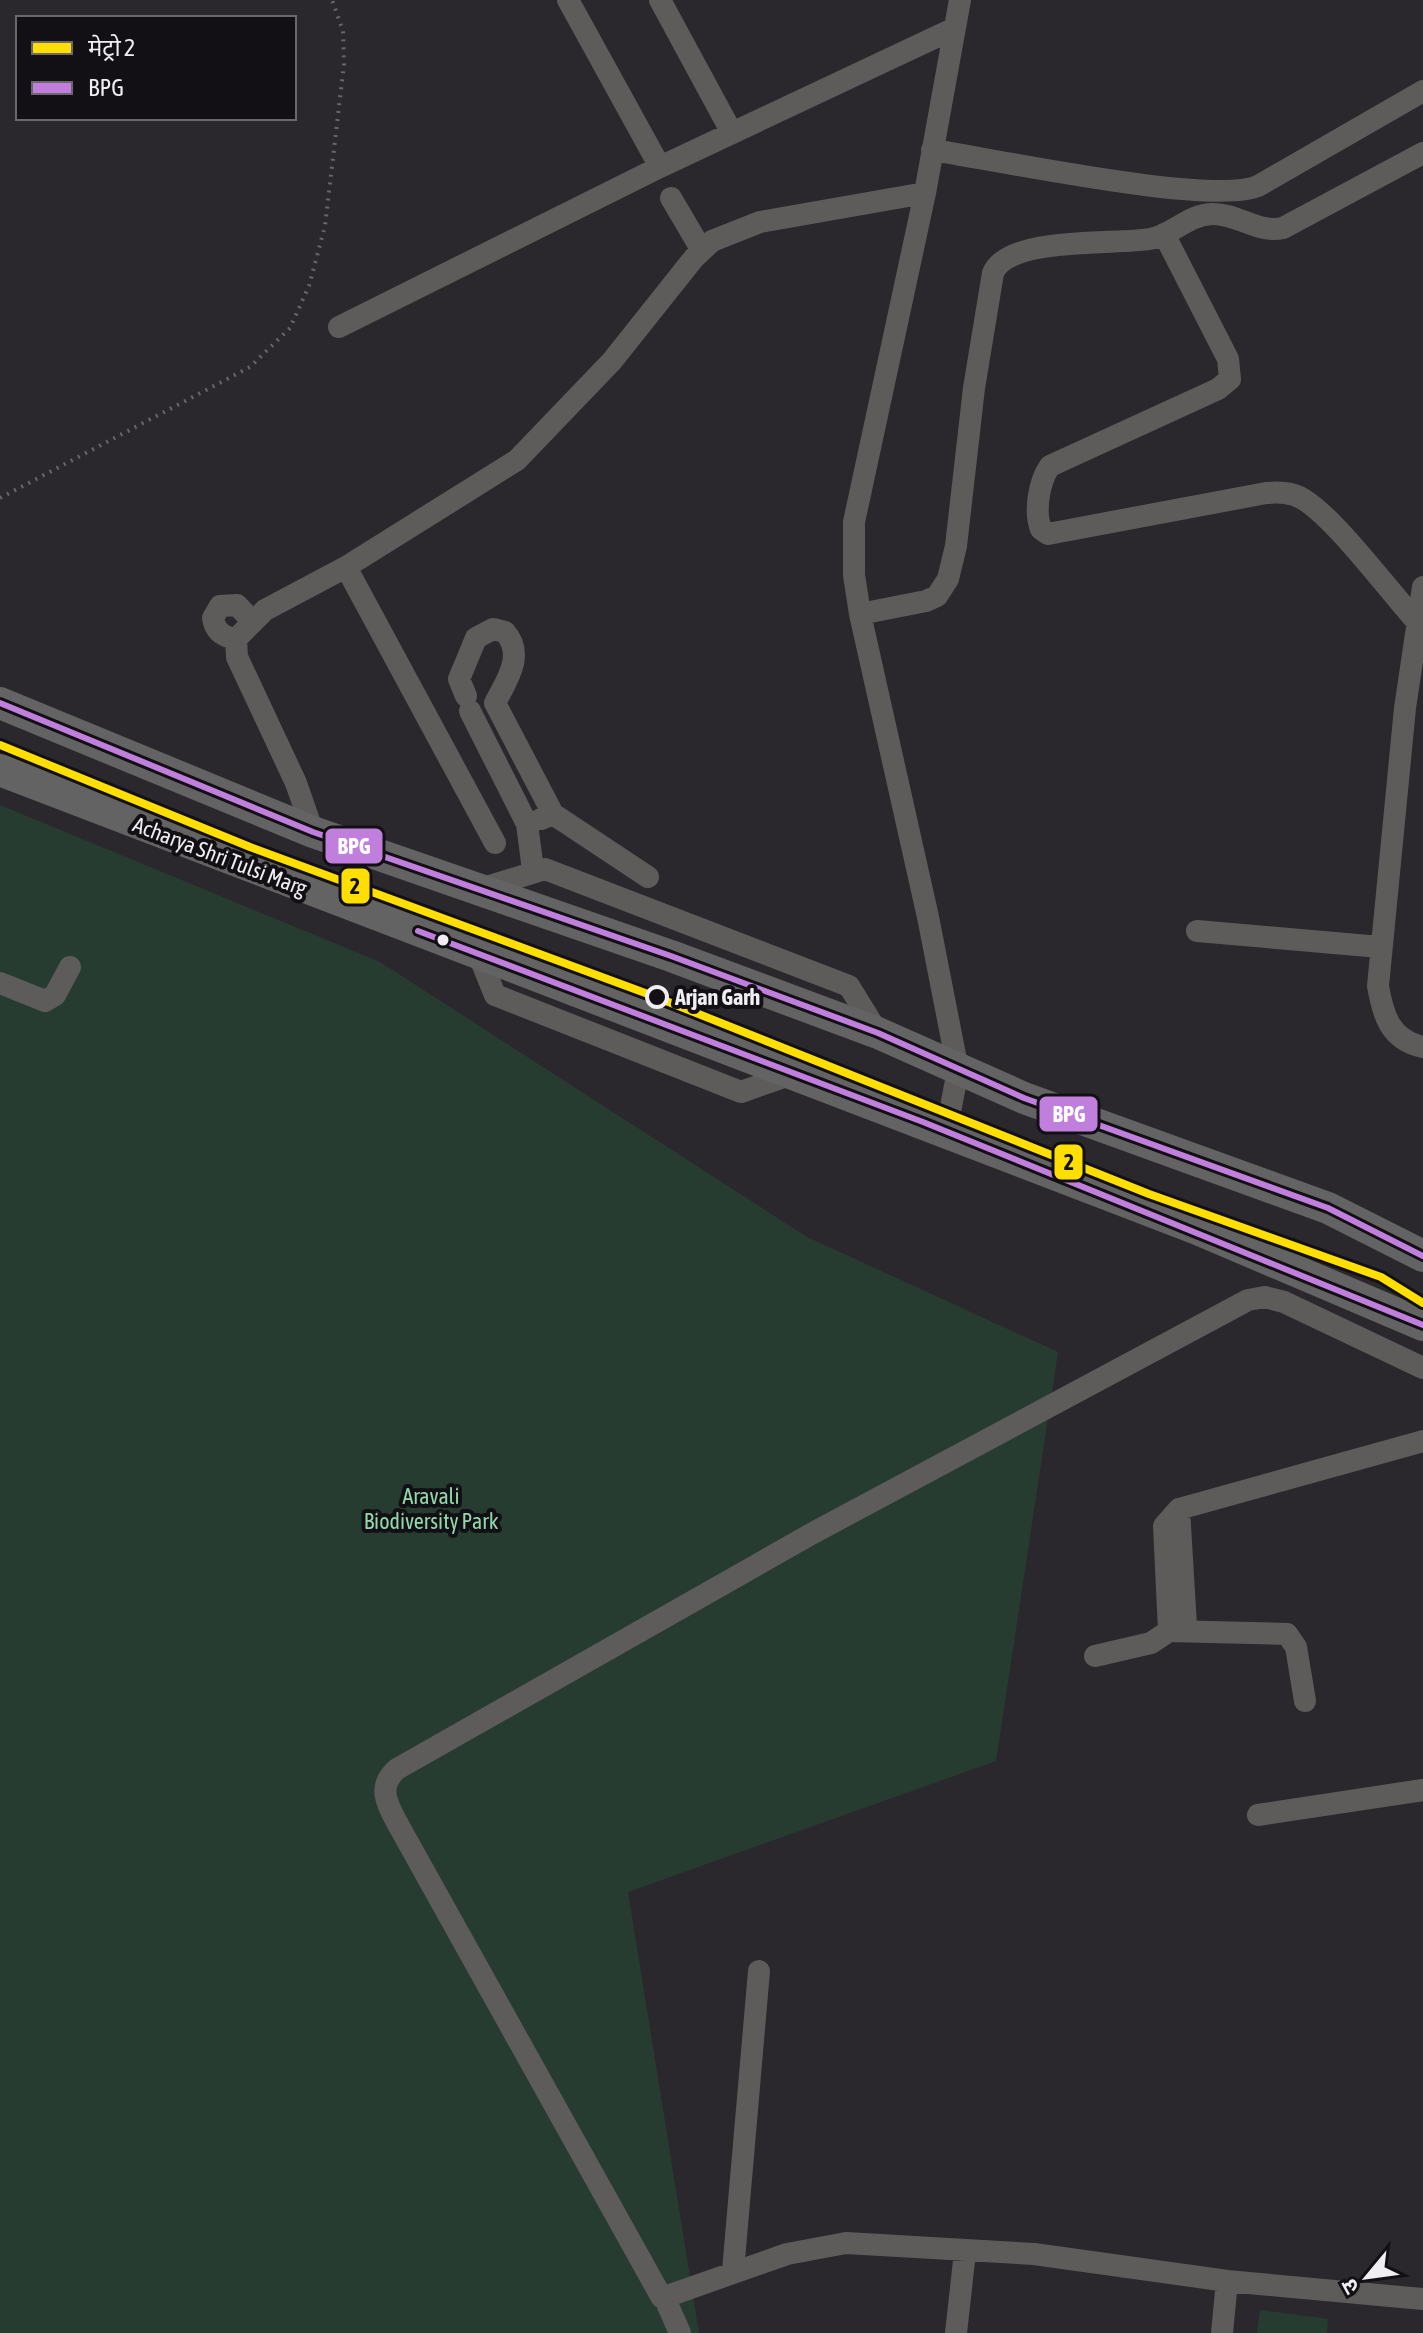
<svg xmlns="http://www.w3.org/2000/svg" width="1423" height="2333" viewBox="0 0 1423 2333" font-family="'Asap Condensed','Noto Sans Devanagari',sans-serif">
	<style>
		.green { fill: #273c30 }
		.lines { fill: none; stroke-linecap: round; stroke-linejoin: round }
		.path { stroke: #686668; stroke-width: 4; stroke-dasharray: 2 6; stroke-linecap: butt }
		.minor { stroke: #5d5c5b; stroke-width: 22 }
		.highway { stroke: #646363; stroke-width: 32 }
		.bus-1-casing { stroke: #121014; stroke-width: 12 }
		.bus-1 { stroke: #c07fdc; stroke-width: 6 }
		.metro-1-casing { stroke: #121014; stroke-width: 14 }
		.metro-1 { stroke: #ffdf00; stroke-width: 8 }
		.bus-dot { fill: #f0edf3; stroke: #121014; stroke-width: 3 }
		.stop-dot { fill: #121014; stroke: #f0edf3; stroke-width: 4 }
		.labels { text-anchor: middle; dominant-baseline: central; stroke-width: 8; stroke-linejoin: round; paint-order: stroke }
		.street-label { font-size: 22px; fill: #f0edf3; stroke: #121014 }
		.stop-label { font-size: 22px; font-weight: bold; fill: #f0edf3; stroke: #121014; text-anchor: start }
		.park-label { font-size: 22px; fill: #91d8ac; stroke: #121014 }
		.line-badge { stroke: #121014; stroke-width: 3 }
		.badge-label { font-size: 22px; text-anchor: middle; font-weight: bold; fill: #fff }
		.pale-badge-label { font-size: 22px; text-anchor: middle; font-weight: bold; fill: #111 }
	</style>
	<rect width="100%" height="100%" fill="#2b282d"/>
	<!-- green -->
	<path class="green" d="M 0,805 L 380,962 L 807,1237 L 1058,1352 L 996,1761 L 628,1892 L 699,2333 L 0,2333 Z
		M 1260,2310 L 1328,2319 L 1327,2333 L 1257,2333 Z"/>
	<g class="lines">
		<!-- path -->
		<path class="path" d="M 0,498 L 250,367 L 290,328 L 309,286 L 325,226 L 344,64 L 343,31 L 332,0"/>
		<!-- minor -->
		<path class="minor" d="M 568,0 L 660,167 L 953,29
			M 660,0 L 732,133
			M 932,150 C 993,159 1212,206 1258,186 L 1423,91
			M 671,198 L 701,249
			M 1164,234 L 1228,359 L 1230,379 L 1218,389 L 1050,466 C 1039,481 1034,512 1041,529 L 1048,534 L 1266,493 C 1279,492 1291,492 1303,499 C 1336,519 1389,591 1418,623
			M 339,327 L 660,167
			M 346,567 L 495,843
			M 1423,587 L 1405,708 L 1378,986 C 1383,1015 1390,1040 1423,1047
			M 860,614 L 926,601 L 937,596 L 948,579 L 956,546 L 974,388 L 993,273 C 1009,236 1113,245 1150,239 C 1173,235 1187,215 1212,214 C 1237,213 1258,234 1283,228 L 1423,153
			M 236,639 C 224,637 215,632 213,618 L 220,606 L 237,605 L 252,621
			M 466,696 L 459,679 L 476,638 L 493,629 L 505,632 C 525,655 507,680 495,703 L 553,814
			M 470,711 L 527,824 L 533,870
			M 541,819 L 553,814 L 648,877
			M 313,832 L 296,783 L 237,657 L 236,639 L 265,610 L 346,567 L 517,460 L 612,361 L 694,258 L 712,241 L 760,222 L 925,193
			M 480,889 L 545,869 L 849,986 L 878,1033
			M 1197,931 L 1380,947
			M 478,953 L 495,995 L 741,1092 L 795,1073
			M 0,983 L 45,1001 L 55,995 L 70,967
			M 946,1133 L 958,1070 L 928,917 L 860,614 L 854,575 L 854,522 L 925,193 L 960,0
			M 1423,1368 L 1284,1302 L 1265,1297 L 1248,1300 L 813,1533 L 397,1769 C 375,1788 389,1807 400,1828 L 662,2298 L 787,2254 L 846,2243 L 1034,2254 L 1227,2281 L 1423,2299
			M 1179,1509 L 1186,1626
			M 1169,1631 L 1287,1634 L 1296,1647 L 1305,1701
			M 1095,1656 L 1151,1643 L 1169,1631 L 1164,1526 L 1179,1509 L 1423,1441
			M 1258,1815 L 1423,1790
			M 733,2271 L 759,1971
			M 665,2299 L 680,2333
			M 956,2333 L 965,2252
			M 1222,2333 L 1227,2281"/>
		<!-- highway -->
		<path class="highway" d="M 0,703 L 313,832 L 671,956 L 878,1033 L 1024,1098 L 1328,1208 L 1423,1256
			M 0,770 L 1195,1228 L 1423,1325"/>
		<!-- bus-1 casing -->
		<g class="bus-1-casing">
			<path id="bus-1" d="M 0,703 L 313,832 L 671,956 L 878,1033 L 1024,1098 L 1328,1208 L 1423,1256
				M 418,931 L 923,1122 L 1423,1325"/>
		</g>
		<!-- bus-1 -->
		<use href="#bus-1" class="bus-1"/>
		<!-- metro-1 casing -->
		<g class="metro-1-casing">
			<path id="metro-1" d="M 0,745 L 250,847 L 656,997 L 1149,1194 L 1381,1277 L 1423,1303"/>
		</g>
		<!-- metro-1 -->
		<use href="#metro-1" class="metro-1"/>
	</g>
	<!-- markers -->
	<circle class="bus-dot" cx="443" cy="940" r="7"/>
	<circle class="stop-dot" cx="657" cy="997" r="10"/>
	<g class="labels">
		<!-- street labels -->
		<g class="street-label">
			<text transform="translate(220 856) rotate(21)">Acharya Shri Tulsi Marg</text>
		</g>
		<!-- stop labels -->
		<g class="stop-label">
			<text x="675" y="997">Arjan Garh</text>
		</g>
		<!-- park labels -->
		<g class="park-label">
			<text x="431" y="1496">Aravali<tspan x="431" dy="25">Biodiversity Park</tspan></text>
		</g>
	</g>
	<g class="line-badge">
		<rect x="324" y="827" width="60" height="38" rx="8" fill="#c07fdc"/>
		<rect x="340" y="867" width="31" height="38" rx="8" fill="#ffdf00"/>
		<rect x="1038" y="1095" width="61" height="38" rx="8" fill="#c07fdc"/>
		<rect x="1053" y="1143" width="31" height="38" rx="8" fill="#ffdf00"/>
	</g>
	<g class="badge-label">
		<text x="354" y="854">BPG</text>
		<text x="1069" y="1122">BPG</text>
	</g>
	<g class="pale-badge-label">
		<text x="355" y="894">2</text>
		<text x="1069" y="1170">2</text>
	</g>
	<!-- legend -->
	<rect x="16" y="16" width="280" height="104" fill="#121014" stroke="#6b686d" stroke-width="2"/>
	<rect x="32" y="42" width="40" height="12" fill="#ffdf00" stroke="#6b686d" stroke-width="2"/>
	<text x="88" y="56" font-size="24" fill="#f0edf3">मेट्रो 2</text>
	<rect x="32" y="82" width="40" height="12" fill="#c07fdc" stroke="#6b686d" stroke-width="2"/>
	<text x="88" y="96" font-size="24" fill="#f0edf3">BPG</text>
	<!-- north arrow -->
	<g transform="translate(1367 2277) rotate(241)" stroke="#121014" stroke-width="6" paint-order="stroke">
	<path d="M0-6L14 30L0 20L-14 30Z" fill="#f0edf3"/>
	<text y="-12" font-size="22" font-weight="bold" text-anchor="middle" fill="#f0edf3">उ</text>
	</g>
</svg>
